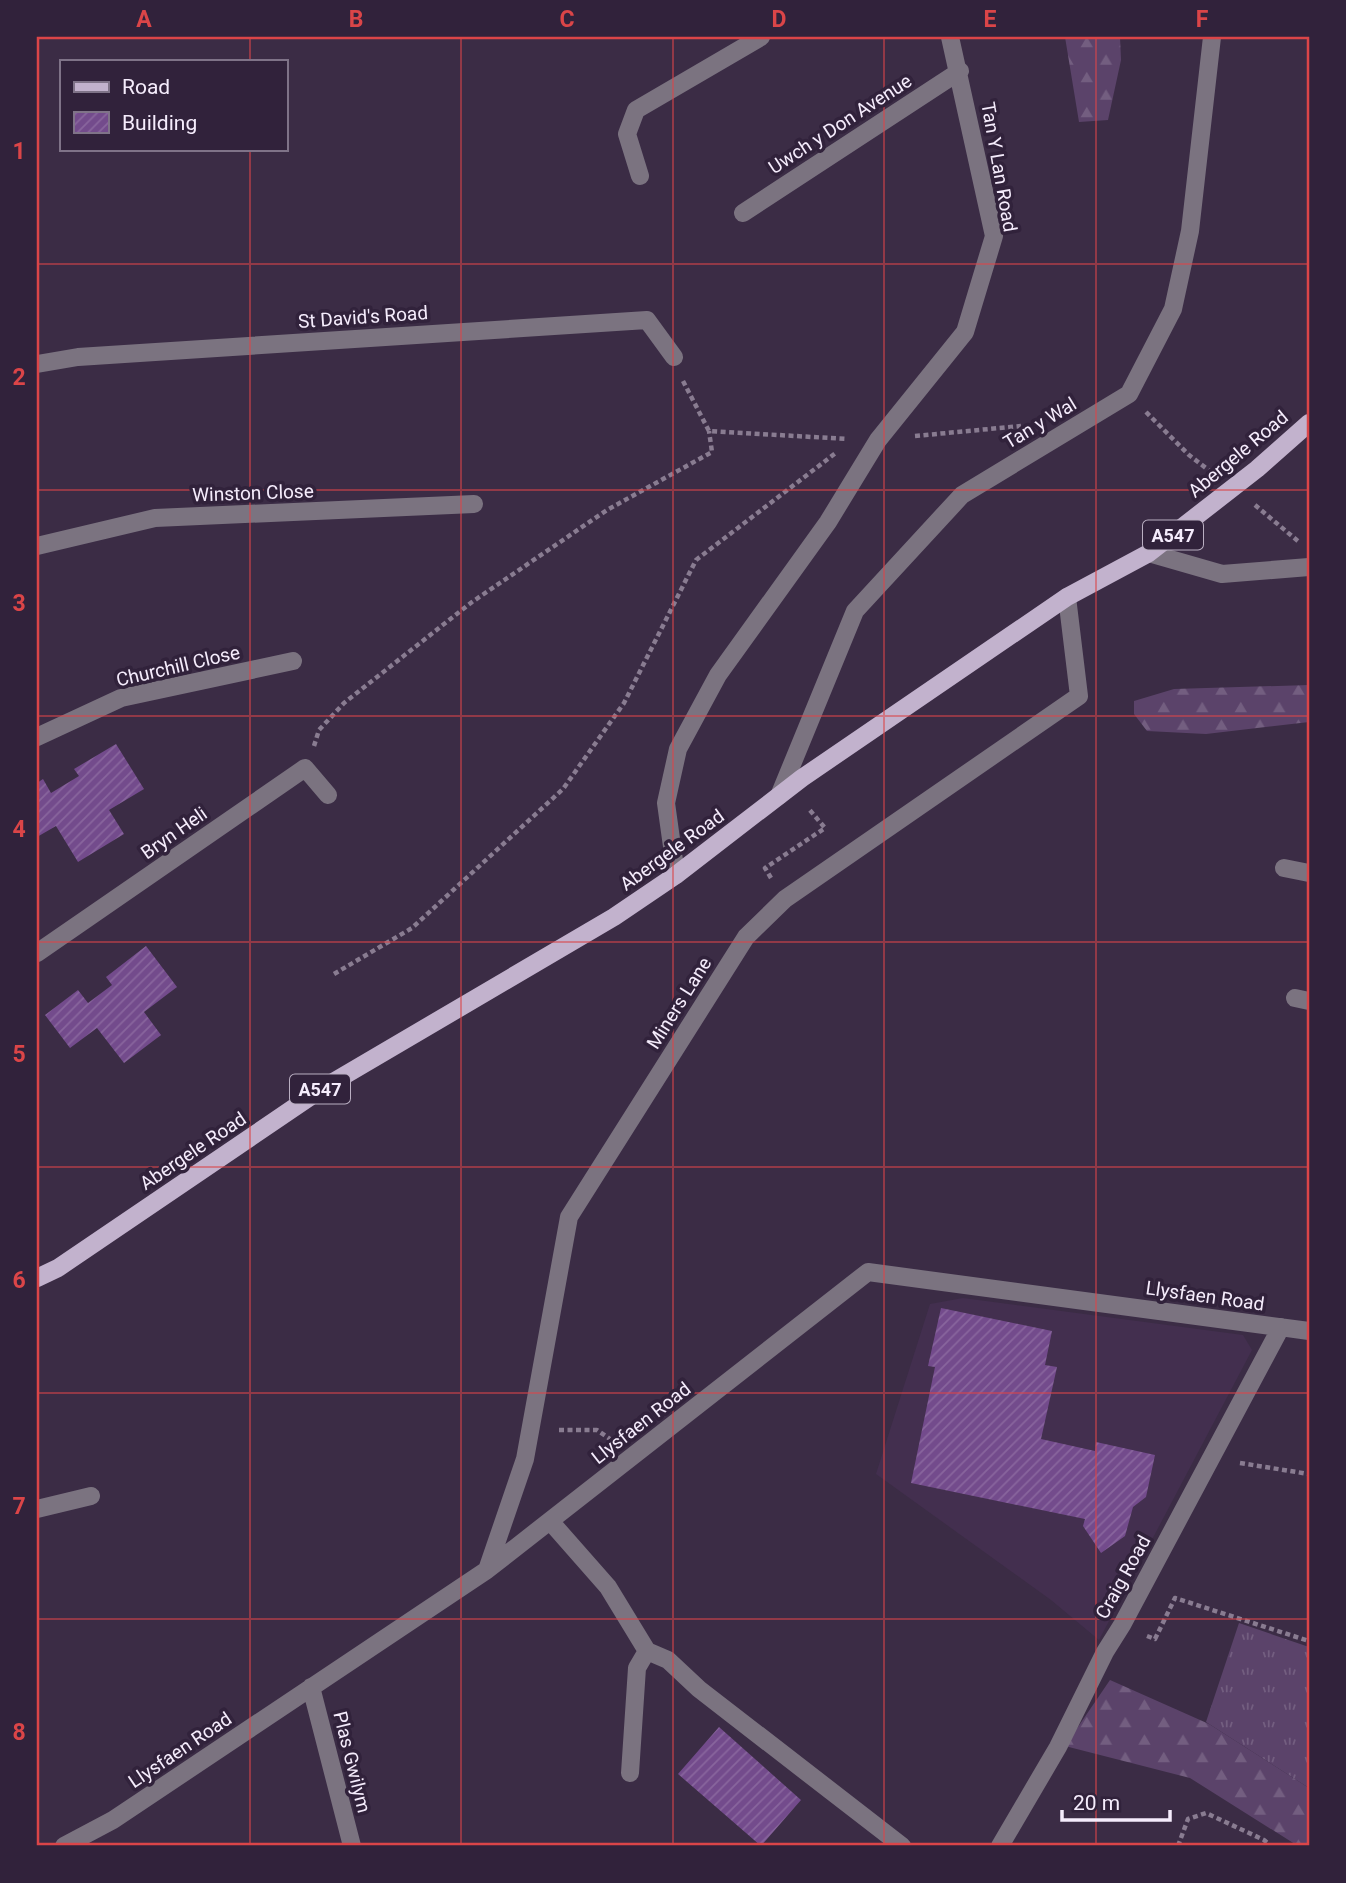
<svg xmlns="http://www.w3.org/2000/svg" width="1346" height="1883" viewBox="0 0 1346 1883" font-family="Roboto,sans-serif">
	<style>
		.built { fill: #432f4f }
		.grass { fill: url(#grass-tufts) }
		.forest { fill: url(#forest-firs) }
		.building { fill: url(#building-hatch) }
		.lines { fill: none; stroke-linecap: round; stroke-linejoin: round }
		.path { stroke: #897c91; stroke-width: 4.5; stroke-dasharray: 5 3.5; stroke-linecap: butt }
		.minor { stroke: #7b7380; stroke-width: 18 }
		.major { stroke: #c2b2cd; stroke-width: 18 }
		.grid { fill: none; stroke: #db4548; stroke-width: 2; stroke-opacity: 0.55 }
		.labels { text-anchor: middle; dominant-baseline: central; stroke-width: 7; stroke-linejoin: round; paint-order: stroke }
		.shield { fill: #31223b; stroke: #baafc2; stroke-width: 2 }
		.shield-label { font-size: 18px; font-weight: bold; fill: #f5ecfc }
		.street-label { font-size: 19px; fill: #f5ecfc; stroke: #31223b }
		.neatline { fill: none; stroke: #db4548; stroke-width: 2.5 }
		.grid-label { font-size: 23px; text-anchor: middle; font-weight: bold; fill: #db4548 }
	</style>
	<defs>
		<pattern id="grass-tufts" width="24" height="20" patternUnits="userSpaceOnUse" patternTransform="scale(1.75)"><rect width="24" height="20" fill="#5b436a"/><path d="M3 7l-1-3M5 7V3M7 7l1-3M15 17l-1-3M17 17v-4M19 17l1-3" fill="none" stroke="#735e80"/></pattern>
		<pattern id="forest-firs" width="22" height="20" patternUnits="userSpaceOnUse" patternTransform="scale(1.75)"><rect width="22" height="20" fill="#5b436a"/><path d="M5 1l3.5 6h-7zM16 11l3.5 6h-7z" fill="#735e80"/></pattern>
		<pattern id="building-hatch" width="6" height="6" patternUnits="userSpaceOnUse" patternTransform="scale(1.75)"><rect width="6" height="6" fill="#734b8c"/><path d="M-1 1l2-2M0 6l6-6M5 7l2-2" fill="none" stroke="#88659d"/></pattern>
	</defs>
	<rect width="100%" height="100%" fill="#3b2c45"/>
	<!-- built -->
	<path class="built" d="M 963,1298 L 1243,1335 L 1252,1350 L 1099,1640 L 1051,1600 L 876,1474 L 930,1304 Z"/>
	<!-- grass -->
	<path class="grass" d="M 1239,1623 L 1309,1647 L 1309,1788 L 1206,1722 Z"/>
	<!-- forest -->
	<path class="forest" d="M 1065,37 L 1120,37 L 1121,60 L 1108,120 L 1079,122 Z
		M 1309,685 L 1309,722 L 1206,734 L 1147,731 L 1134,714 L 1134,701 L 1174,689 Z
		M 1110,1680 L 1209,1724 L 1309,1788 L 1309,1846 L 1298,1846 L 1190,1778 L 1065,1746 Z"/>
	<!-- building -->
	<path class="building" d="M 116,744 L 144,789 L 109,810 L 124,834 L 78,862 L 56,826 L 37,837 L 37,783 L 43,779 L 51,793 L 79,776 L 74,769 Z
		M 146,946 L 177,987 L 144,1012 L 161,1035 L 124,1063 L 97,1028 L 70,1048 L 45,1015 L 78,990 L 88,1003 L 112,985 L 106,977 Z
		M 941,1308 L 1052,1331 L 1045,1365 L 1057,1367 L 1041,1439 L 1095,1451 L 1096,1442 L 1155,1455 L 1146,1497 L 1133,1507 L 1125,1536 L 1101,1553 L 1083,1526 L 1085,1519 L 911,1483 L 935,1367 L 928,1366 Z
		M 719,1727 L 801,1800 L 761,1846 L 678,1774 Z"/>
	<g class="lines">
		<!-- path -->
		<path class="path" d="M 683,381 L 709,431 L 847,439
			M 1146,412 L 1189,455 L 1211,472
			M 915,436 L 1021,426
			M 1255,505 L 1299,542
			M 314,746 L 319,730 L 344,703 L 472,602 L 607,510 L 712,452 L 709,431
			M 771,878 L 765,868 L 825,828 L 808,808
			M 334,974 L 412,928 L 563,789 L 624,703 L 696,560 L 837,452
			M 559,1430 L 597,1430 L 610,1439
			M 1240,1463 L 1309,1474
			M 1147,1636 L 1155,1639 L 1175,1598 L 1309,1641
			M 1178,1846 L 1188,1819 L 1206,1813 L 1264,1840 L 1271,1846"/>
		<!-- minor -->
		<path class="minor" d="M 640,176 L 627,134 L 636,110 L 761,37
			M 743,213 L 960,71
			M 37,364 L 78,357 L 647,320 L 674,357
			M 37,546 L 155,518 L 474,504
			M 1149,553 L 1222,574 L 1309,567
			M 37,737 L 121,698 L 293,661
			M 779,796 L 855,611 L 962,495 L 1129,394 L 1173,309 L 1190,231 L 1212,37
			M 1284,868 L 1309,873
			M 676,875 L 666,803 L 678,749 L 718,675 L 828,522 L 878,440 L 965,332 L 994,236 L 950,37
			M 37,953 L 305,768 L 328,795
			M 1295,998 L 1309,1001
			M 37,1509 L 91,1496
			M 550,1521 L 608,1587 L 647,1651 L 668,1660 L 699,1689 L 902,1846
			M 487,1570 L 525,1459 L 569,1217 L 746,937 L 785,899 L 1079,696 L 1067,597
			M 311,1687 L 352,1846
			M 630,1773 L 637,1668 L 647,1651
			M 64,1846 L 113,1820 L 487,1570 L 868,1272 L 1309,1331
			M 1000,1846 L 1058,1747 L 1105,1652 L 1122,1625 L 1281,1327"/>
		<!-- major -->
		<path class="major" d="M 37,1278 L 58,1268 L 323,1088 L 614,917 L 676,875 L 802,778 L 1067,597 L 1149,553 L 1257,469 L 1309,423"/>
	</g>
	<!-- grid -->
	<path class="grid" d="M 250,37 L 250,61M 461,37 L 461,1846M 673,37 L 673,1846M 884,37 L 884,1846M 1096,37 L 1096,1846M 250,149 L 250,1846M 37,264 L 1309,264M 37,490 L 1309,490M 37,716 L 1309,716M 37,942 L 1309,942M 37,1167 L 1309,1167M 37,1393 L 1309,1393M 37,1619 L 1309,1619"/>
	<g class="labels">
		<!-- shield labels -->
		<g class="shield">
			<rect x="1143" y="520.5" width="60" height="29" rx="5"/>
			<rect x="290" y="1074.5" width="60" height="29" rx="5"/>
		</g>
		<g class="shield-label">
			<text x="1173" y="535">A547</text>
			<text x="320" y="1089">A547</text>
		</g>
		<!-- street labels -->
		<g class="street-label">
			<text transform="translate(840 124) rotate(-33)">Uwch y Don Avenue</text>
			<text transform="translate(999 167) rotate(80)">Tan Y Lan Road</text>
			<text transform="translate(363 317) rotate(-4)">St David's Road</text>
			<text transform="translate(1040 423) rotate(-31)">Tan y Wal</text>
			<text transform="translate(1238 454) rotate(-40)">Abergele Road</text>
			<text transform="translate(253 493) rotate(-2)">Winston Close</text>
			<text transform="translate(178 666) rotate(-13)">Churchill Close</text>
			<text transform="translate(174 833) rotate(-35)">Bryn Heli</text>
			<text transform="translate(672 850) rotate(-36)">Abergele Road</text>
			<text transform="translate(679 1003) rotate(-58)">Miners Lane</text>
			<text transform="translate(193 1151) rotate(-34)">Abergele Road</text>
			<text transform="translate(1205 1296) rotate(8)">Llysfaen Road</text>
			<text transform="translate(641 1423) rotate(-38)">Llysfaen Road</text>
			<text transform="translate(1123 1577) rotate(-61)">Craig Road</text>
			<text transform="translate(180 1750) rotate(-34)">Llysfaen Road</text>
			<text transform="translate(352 1762) rotate(76)">Plas Gwilym</text>
		</g>
	</g>
	<!-- border -->
	<rect width="1346" height="1883" fill="none" stroke="#31223b" stroke-width="77"/>
	<!-- legend -->
	<rect x="60" y="60" width="228" height="91" fill="#31223b" stroke="#7f7388" stroke-width="2"/>
	<rect x="74" y="82" width="35" height="10" fill="#c2b2cd" stroke="#7f7388" stroke-width="2"/>
	<text x="122" y="94" font-size="21" fill="#f5ecfc">Road</text>
	<rect x="74" y="112" width="35" height="21" fill="url(#building-hatch)" stroke="#7f7388" stroke-width="2"/>
	<text x="122" y="130" font-size="21" fill="#f5ecfc">Building</text>
	<!-- scale -->
	<path d="M1062 1810v10h108v-10" fill="none" stroke="#f5ecfc" stroke-width="3.5"/>
	<text x="1073" y="1810" font-size="21" fill="#f5ecfc" stroke="#31223b" stroke-width="5" paint-order="stroke">20 m</text>
	<rect x="38" y="38" width="1270" height="1806" class="neatline"/>
	<g class="grid-label">
		<text x="144" y="27">A</text>
		<text x="356" y="27">B</text>
		<text x="567" y="27">C</text>
		<text x="779" y="27">D</text>
		<text x="990" y="27">E</text>
		<text x="1202" y="27">F</text>
		<text x="19" y="159">1</text>
		<text x="19" y="385">2</text>
		<text x="19" y="611">3</text>
		<text x="19" y="837">4</text>
		<text x="19" y="1062">5</text>
		<text x="19" y="1288">6</text>
		<text x="19" y="1514">7</text>
		<text x="19" y="1740">8</text>
	</g>
</svg>
